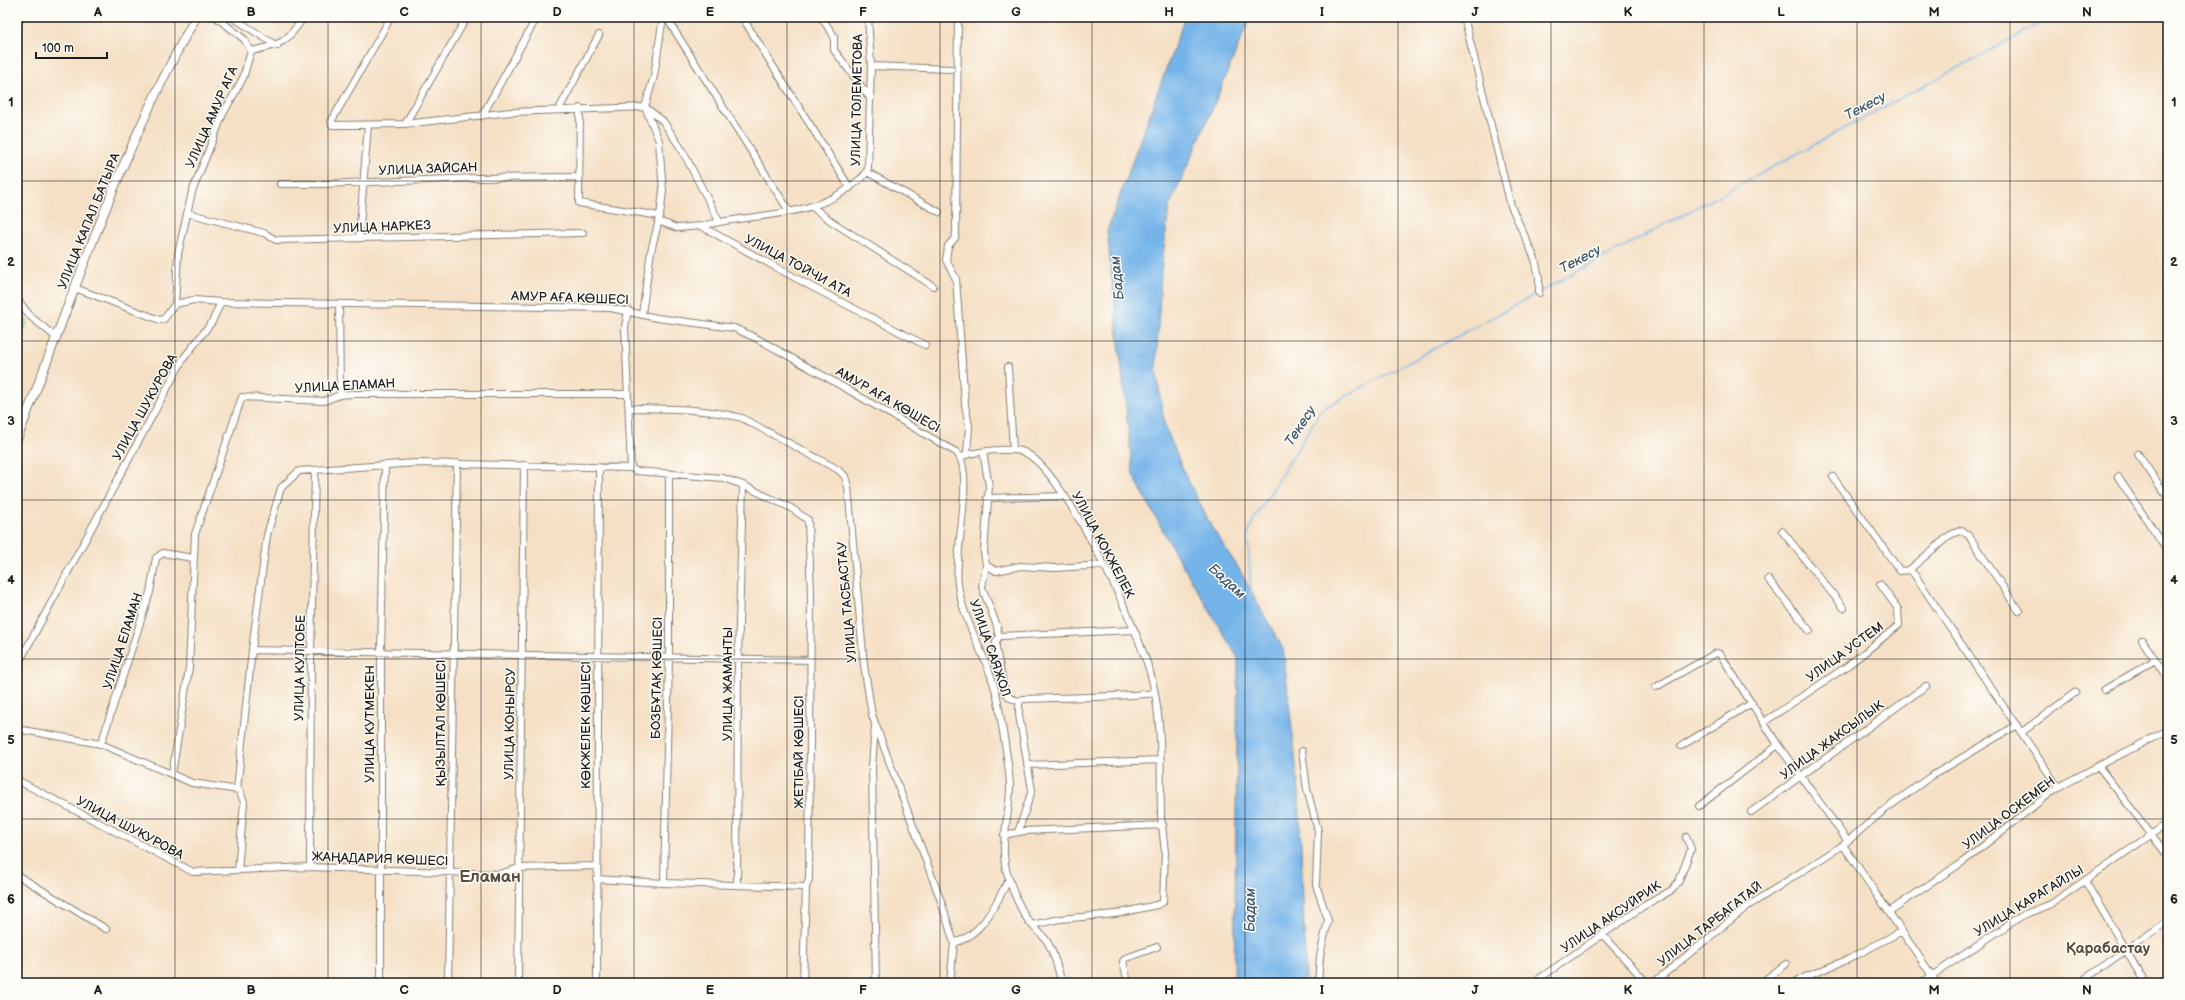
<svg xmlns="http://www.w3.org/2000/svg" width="2185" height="1000" viewBox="0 0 2185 1000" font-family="'Balsamiq Sans',sans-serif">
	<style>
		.green { fill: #73cd93; stroke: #487458 }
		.water { fill: #75b4e9; stroke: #486882 }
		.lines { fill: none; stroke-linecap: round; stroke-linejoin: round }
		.stream { stroke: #75b4e9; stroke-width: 1.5 }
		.minor-casing { stroke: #887e70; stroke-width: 8 }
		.major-casing { stroke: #887e70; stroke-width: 10 }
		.minor { stroke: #fff; stroke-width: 6 }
		.major { stroke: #fff; stroke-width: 8 }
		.grid { fill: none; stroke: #1c1c1c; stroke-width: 1; stroke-opacity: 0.55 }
		.labels { text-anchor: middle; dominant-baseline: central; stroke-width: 3; stroke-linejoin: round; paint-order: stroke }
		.street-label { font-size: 13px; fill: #1c1c1c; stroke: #fdfcf7 }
		.water-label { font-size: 14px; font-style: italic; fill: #40596e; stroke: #fdfcf7 }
		.quarter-label { font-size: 15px; font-weight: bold; fill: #5c4c3c; stroke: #fdfcf7 }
		.district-label { font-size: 17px; font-weight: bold; fill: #5c4c3c; stroke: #fdfcf7 }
		.neatline { fill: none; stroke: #1c1c1c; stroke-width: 1.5 }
		.grid-label { font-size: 13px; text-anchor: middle; font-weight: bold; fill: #1c1c1c }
	</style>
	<rect width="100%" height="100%" fill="#fdfcf7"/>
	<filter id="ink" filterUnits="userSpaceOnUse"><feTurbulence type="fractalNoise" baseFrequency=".025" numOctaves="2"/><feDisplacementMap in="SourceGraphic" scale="8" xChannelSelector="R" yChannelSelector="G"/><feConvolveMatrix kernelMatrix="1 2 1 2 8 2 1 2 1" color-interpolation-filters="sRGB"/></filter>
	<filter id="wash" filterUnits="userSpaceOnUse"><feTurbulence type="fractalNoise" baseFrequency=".012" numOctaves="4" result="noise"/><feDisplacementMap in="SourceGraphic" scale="16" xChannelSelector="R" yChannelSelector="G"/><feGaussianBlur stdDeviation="0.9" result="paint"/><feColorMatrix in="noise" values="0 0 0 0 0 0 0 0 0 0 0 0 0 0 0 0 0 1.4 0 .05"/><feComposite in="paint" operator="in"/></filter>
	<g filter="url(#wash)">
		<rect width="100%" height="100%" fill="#f5e0c5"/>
		<!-- green -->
		<path class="green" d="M 17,304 L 27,321 L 17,351 Z"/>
		<!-- water -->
		<path class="water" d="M 1185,17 L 1250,17 L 1212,110 L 1169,207 L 1161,272 L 1156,368 L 1164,423 L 1183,470 L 1212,528 L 1239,569 L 1283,649 L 1299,792 L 1306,983 L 1234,983 L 1238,658 L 1174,551 L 1133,475 L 1107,231 Z"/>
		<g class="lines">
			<!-- stream -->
			<path class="stream" d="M 1541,291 L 2052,17
				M 1251,592 L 1248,535 L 1253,521 L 1322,409 L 1538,293"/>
		</g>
	</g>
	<g filter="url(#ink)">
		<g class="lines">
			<!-- minor casing -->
			<g class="minor-casing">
				<path id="minor" d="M 216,17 L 244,39 L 251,51
					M 232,17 L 277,46
					M 391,17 L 331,122 L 332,125 L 405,124 L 467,17
					M 666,17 L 789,211
					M 742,17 L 850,188
					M 821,17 L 834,36 L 834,50 L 870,98
					M 958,17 L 956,232 L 955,238 L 948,246 L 946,260 L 956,279 L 965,405 L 969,426 L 967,454
					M 1464,17 L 1511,206 L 1535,259 L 1539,277 L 1539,293
					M 1539,17 L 1542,17
					M 17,25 L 22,17
					M 871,66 L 951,69
					M 580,108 L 579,203 L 660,216
					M 559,109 L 599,35
					M 482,116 L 537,17
					M 405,124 L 511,112 L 645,107 L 663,121 L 682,150 L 719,221
					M 867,172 L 939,212
					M 280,184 L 322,184 L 476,178 L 578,177
					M 811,206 L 831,221 L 933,286
					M 187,213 L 264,233 L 276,240 L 583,233
					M 658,221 L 677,228 L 701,226 L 812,287 L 925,345
					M 701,226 C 751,213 813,219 854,184 C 860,179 866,176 868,168 L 871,66 L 868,17
					M 359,238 L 368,125
					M 17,299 L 31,317 L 57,338
					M 221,302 L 611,308 L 657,318 L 734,328 L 758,339 L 824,376 L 956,452 C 976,471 953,554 958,585 C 964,626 991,662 998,702 C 1002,729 1009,760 1010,786 C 1010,818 997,848 1009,879 C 1013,892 1023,916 1032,925 C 1037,931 1044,936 1048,943 C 1055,955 1058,970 1062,983
					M 175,304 L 178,254 L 192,192 L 223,114 L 243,78 L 251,51 C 281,45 286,43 304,17
					M 339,304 L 340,395
					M 628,310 L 625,327 L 631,468
					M 642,314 L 651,251 L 660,216 L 663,191 L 659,141 L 645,107 L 654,76 L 663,17
					M 1008,367 L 1013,450
					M 629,408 C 667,409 705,408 742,418 L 837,469 L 845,476 L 848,487 L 864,665 L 872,715 L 941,901 L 954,943 C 983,935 996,903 1009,879
					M 983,452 L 989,486 L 984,552 L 986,565 L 996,571 L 1020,566 L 1055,568 L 1103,565
					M 2138,454 L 2168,498
					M 961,457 C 974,451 1011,447 1024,452 C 1065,470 1144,639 1153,684 C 1163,728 1160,773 1161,817 L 1165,852 L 1163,902 L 1157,905 L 1115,914 L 1060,919 L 1032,925
					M 1833,477 L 1900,571 L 1909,570 L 1914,574 L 2058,787
					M 2118,477 L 2168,552
					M 987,498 L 1065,496
					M 1782,531 L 1844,608
					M 986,565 L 982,587 L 997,626 L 998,633 L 1000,636
					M 1909,570 L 1950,535 L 1962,530 L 1969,536 L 2019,611
					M 1768,579 L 1810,631
					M 1000,636 L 1134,630
					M 1000,636 L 996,641 L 996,649 L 1005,692 L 1010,698 L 1019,701
					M 2142,640 L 2168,679
					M 252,650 L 810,660
					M 17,666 L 183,359 L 212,322 L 221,302 L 194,300 L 175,304 L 164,319 L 160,320 L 75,288
					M 1656,687 L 1716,653 L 1720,654 L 1778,745 L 1847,840
					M 2104,690 L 2155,660
					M 1764,722 L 1846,667 L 1899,625 L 1898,609 L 1880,584
					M 875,726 L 872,767 L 876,983
					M 17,729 L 101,744 L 192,783 L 239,790 L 244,802 L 238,870
					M 2022,732 L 2076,692
					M 101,744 L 150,592 L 156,558 L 163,553 L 193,558
					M 1681,746 L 1752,703
					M 1302,751 L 1307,789 L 1318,831 L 1316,885 L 1328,920 L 1320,956 L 1318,983
					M 1027,765 L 1161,760
					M 2099,767 L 2168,856
					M 172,774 L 189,668 L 195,534 L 242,397 L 324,401 L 340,395 L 351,394 L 628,394
					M 17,780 L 193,872 L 310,867 L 499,874 L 519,868 L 596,866
					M 237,789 L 252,650 L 267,535 L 281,488 L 299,471 L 416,463 L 631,468 L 636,471 L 723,478 L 743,485 L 791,508 L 808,520 L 811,593 L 809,879 L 806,887 L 803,983
					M 1699,806 L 1778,745
					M 1751,812 L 1926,686
					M 1018,832 L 1032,790 L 1019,715 L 1019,701 L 1023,699 C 1067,697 1112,698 1155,693
					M 1004,835 L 1024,831 L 1163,825
					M 1843,845 L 1937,983
					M 310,867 L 311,652 L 315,470
					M 17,875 L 106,929
					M 596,879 L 664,883 L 806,887
					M 2085,881 L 2145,983
					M 664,883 L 669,658 L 669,473
					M 737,885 L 738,659 L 743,485
					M 1890,911 L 1964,861 L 2058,787 L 2168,730
					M 1603,935 L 1647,983
					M 1798,980 L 1849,959 L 1902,931
					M 381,983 L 381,654 L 385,465
					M 448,983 L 457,463
					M 518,983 L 524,465
					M 597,983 L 599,467
					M 950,983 L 954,943
					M 1128,983 L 1123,961 L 1126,958 L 1157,947
					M 1533,983 L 1642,907 L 1672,890 L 1679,881 L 1691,849 L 1686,837
					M 1653,983 L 1748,906 L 1843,845 L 1883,811 L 1930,777 L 2017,725
					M 1761,983 L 1786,964
					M 1921,983 L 2023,915 L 2051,904 L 2168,823
					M 2079,983 L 2168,921"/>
			</g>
			<!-- major casing -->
			<g class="major-casing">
				<path id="major" d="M 17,439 C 73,298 120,150 196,17"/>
			</g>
			<!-- minor -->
			<use href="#minor" class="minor"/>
			<!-- major -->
			<use href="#major" class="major"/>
		</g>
	</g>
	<!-- grid -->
	<path class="grid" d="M 175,17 L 175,983M 328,17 L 328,983M 481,17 L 481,983M 634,17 L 634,983M 787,17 L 787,983M 940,17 L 940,983M 1092,17 L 1092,983M 1245,17 L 1245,983M 1398,17 L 1398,983M 1551,17 L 1551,983M 1704,17 L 1704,983M 1857,17 L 1857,983M 2010,17 L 2010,983M 17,181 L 2168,181M 17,341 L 2168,341M 17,500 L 2168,500M 17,659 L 2168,659M 17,819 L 2168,819"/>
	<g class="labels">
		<!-- street labels -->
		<g class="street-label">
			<text transform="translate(857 100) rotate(-89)">УЛИЦА ТОЛЕМЕТОВА</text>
			<text transform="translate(212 117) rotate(-66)">УЛИЦА АМУР АГА</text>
			<text transform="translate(428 169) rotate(-2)">УЛИЦА ЗАЙСАН</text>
			<text transform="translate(89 221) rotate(-68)">УЛИЦА КАПАЛ БАТЫРА</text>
			<text transform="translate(382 227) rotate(-2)">УЛИЦА НАРКЕЗ</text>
			<text transform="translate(798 266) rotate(28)">УЛИЦА ТОЙЧИ АТА</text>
			<text transform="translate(570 298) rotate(2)">АМУР АҒА КӨШЕСІ</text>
			<text transform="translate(345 386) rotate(-3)">УЛИЦА ЕЛАМАН</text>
			<text transform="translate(888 400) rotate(30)">АМУР АҒА КӨШЕСІ</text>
			<text transform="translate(145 407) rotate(-61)">УЛИЦА ШУКУРОВА</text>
			<text transform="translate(1103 545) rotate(62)">УЛИЦА КОКЖЕЛЕК</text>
			<text transform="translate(847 602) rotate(-95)">УЛИЦА ТАСБАСТАУ</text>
			<text transform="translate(123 641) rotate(-72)">УЛИЦА ЕЛАМАН</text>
			<text transform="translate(990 648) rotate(71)">УЛИЦА САЯЖОЛ</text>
			<text transform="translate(1845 652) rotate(-36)">УЛИЦА УСТЕМ</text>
			<text transform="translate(300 668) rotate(-89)">УЛИЦА КУЛТОБЕ</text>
			<text transform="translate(657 678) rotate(-89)">БОЗБҰТАҚ КӨШЕСІ</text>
			<text transform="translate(728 684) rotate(-90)">УЛИЦА ЖАМАНТЫ</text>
			<text transform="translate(441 723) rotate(-90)">ҚЫЗЫЛТАЛ КӨШЕСІ</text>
			<text transform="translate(370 724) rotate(-90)">УЛИЦА КУТМЕКЕН</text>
			<text transform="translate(510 724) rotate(-89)">УЛИЦА КОНЫРСУ</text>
			<text transform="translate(586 725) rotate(-90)">КӨКЖЕЛЕК КӨШЕСІ</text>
			<text transform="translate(1832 740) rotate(-36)">УЛИЦА ЖАКСЫЛЫК</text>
			<text transform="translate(799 752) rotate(-90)">ЖЕТІБАЙ КӨШЕСІ</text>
			<text transform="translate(2009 813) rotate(-37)">УЛИЦА ОСКЕМЕН</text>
			<text transform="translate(130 828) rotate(28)">УЛИЦА ШУКУРОВА</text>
			<text transform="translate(380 859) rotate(2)">ЖАҢАДАРИЯ КӨШЕСІ</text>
			<text transform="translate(2029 901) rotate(-31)">УЛИЦА КАРАГАЙЛЫ</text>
			<text transform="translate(1611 917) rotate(-34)">УЛИЦА АКСУЙРИК</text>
			<text transform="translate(1710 924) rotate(-38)">УЛИЦА ТАРБАГАТАЙ</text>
		</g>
		<!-- water labels -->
		<g class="water-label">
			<text transform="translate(1865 106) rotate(-28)">Текесу</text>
			<text transform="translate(1580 259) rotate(-28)">Текесу</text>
			<text transform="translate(1117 278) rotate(-96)">Бадам</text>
			<text transform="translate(1300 426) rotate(-57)">Текесу</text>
			<text transform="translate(1227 581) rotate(42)">Бадам</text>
			<text transform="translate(1250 910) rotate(-90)">Бадам</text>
		</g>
		<!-- quarter labels -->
		<g class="quarter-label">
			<text x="2108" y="948">Қарабастау</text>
		</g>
		<!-- district labels -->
		<g class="district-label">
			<text x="490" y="877">Еламан</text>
		</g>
	</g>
	<!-- margin -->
	<rect width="2185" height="1000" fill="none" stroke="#fdfcf7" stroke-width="44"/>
	<!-- scale -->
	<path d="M36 52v6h71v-6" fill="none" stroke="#1c1c1c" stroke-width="2"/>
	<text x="42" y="52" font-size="12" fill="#1c1c1c" stroke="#fdfcf7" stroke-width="3" paint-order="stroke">100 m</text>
	<rect x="22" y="22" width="2141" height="956" class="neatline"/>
	<g class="grid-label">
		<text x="98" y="16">A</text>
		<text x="251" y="16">B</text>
		<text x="404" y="16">C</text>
		<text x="557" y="16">D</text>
		<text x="710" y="16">E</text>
		<text x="863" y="16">F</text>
		<text x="1016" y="16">G</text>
		<text x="1169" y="16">H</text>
		<text x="1322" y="16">I</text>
		<text x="1475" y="16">J</text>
		<text x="1628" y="16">K</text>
		<text x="1781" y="16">L</text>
		<text x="1934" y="16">M</text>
		<text x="2087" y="16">N</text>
		<text x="11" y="106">1</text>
		<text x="2174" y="106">1</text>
		<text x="11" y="266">2</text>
		<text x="2174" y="266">2</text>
		<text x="11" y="425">3</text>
		<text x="2174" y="425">3</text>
		<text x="11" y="584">4</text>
		<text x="2174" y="584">4</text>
		<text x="11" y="744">5</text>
		<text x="2174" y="744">5</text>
		<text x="11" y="903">6</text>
		<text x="2174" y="903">6</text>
		<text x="98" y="994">A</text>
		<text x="251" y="994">B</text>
		<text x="404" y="994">C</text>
		<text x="557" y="994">D</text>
		<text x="710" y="994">E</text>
		<text x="863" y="994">F</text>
		<text x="1016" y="994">G</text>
		<text x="1169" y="994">H</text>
		<text x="1322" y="994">I</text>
		<text x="1475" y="994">J</text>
		<text x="1628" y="994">K</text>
		<text x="1781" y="994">L</text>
		<text x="1934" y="994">M</text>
		<text x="2087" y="994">N</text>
	</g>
</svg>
